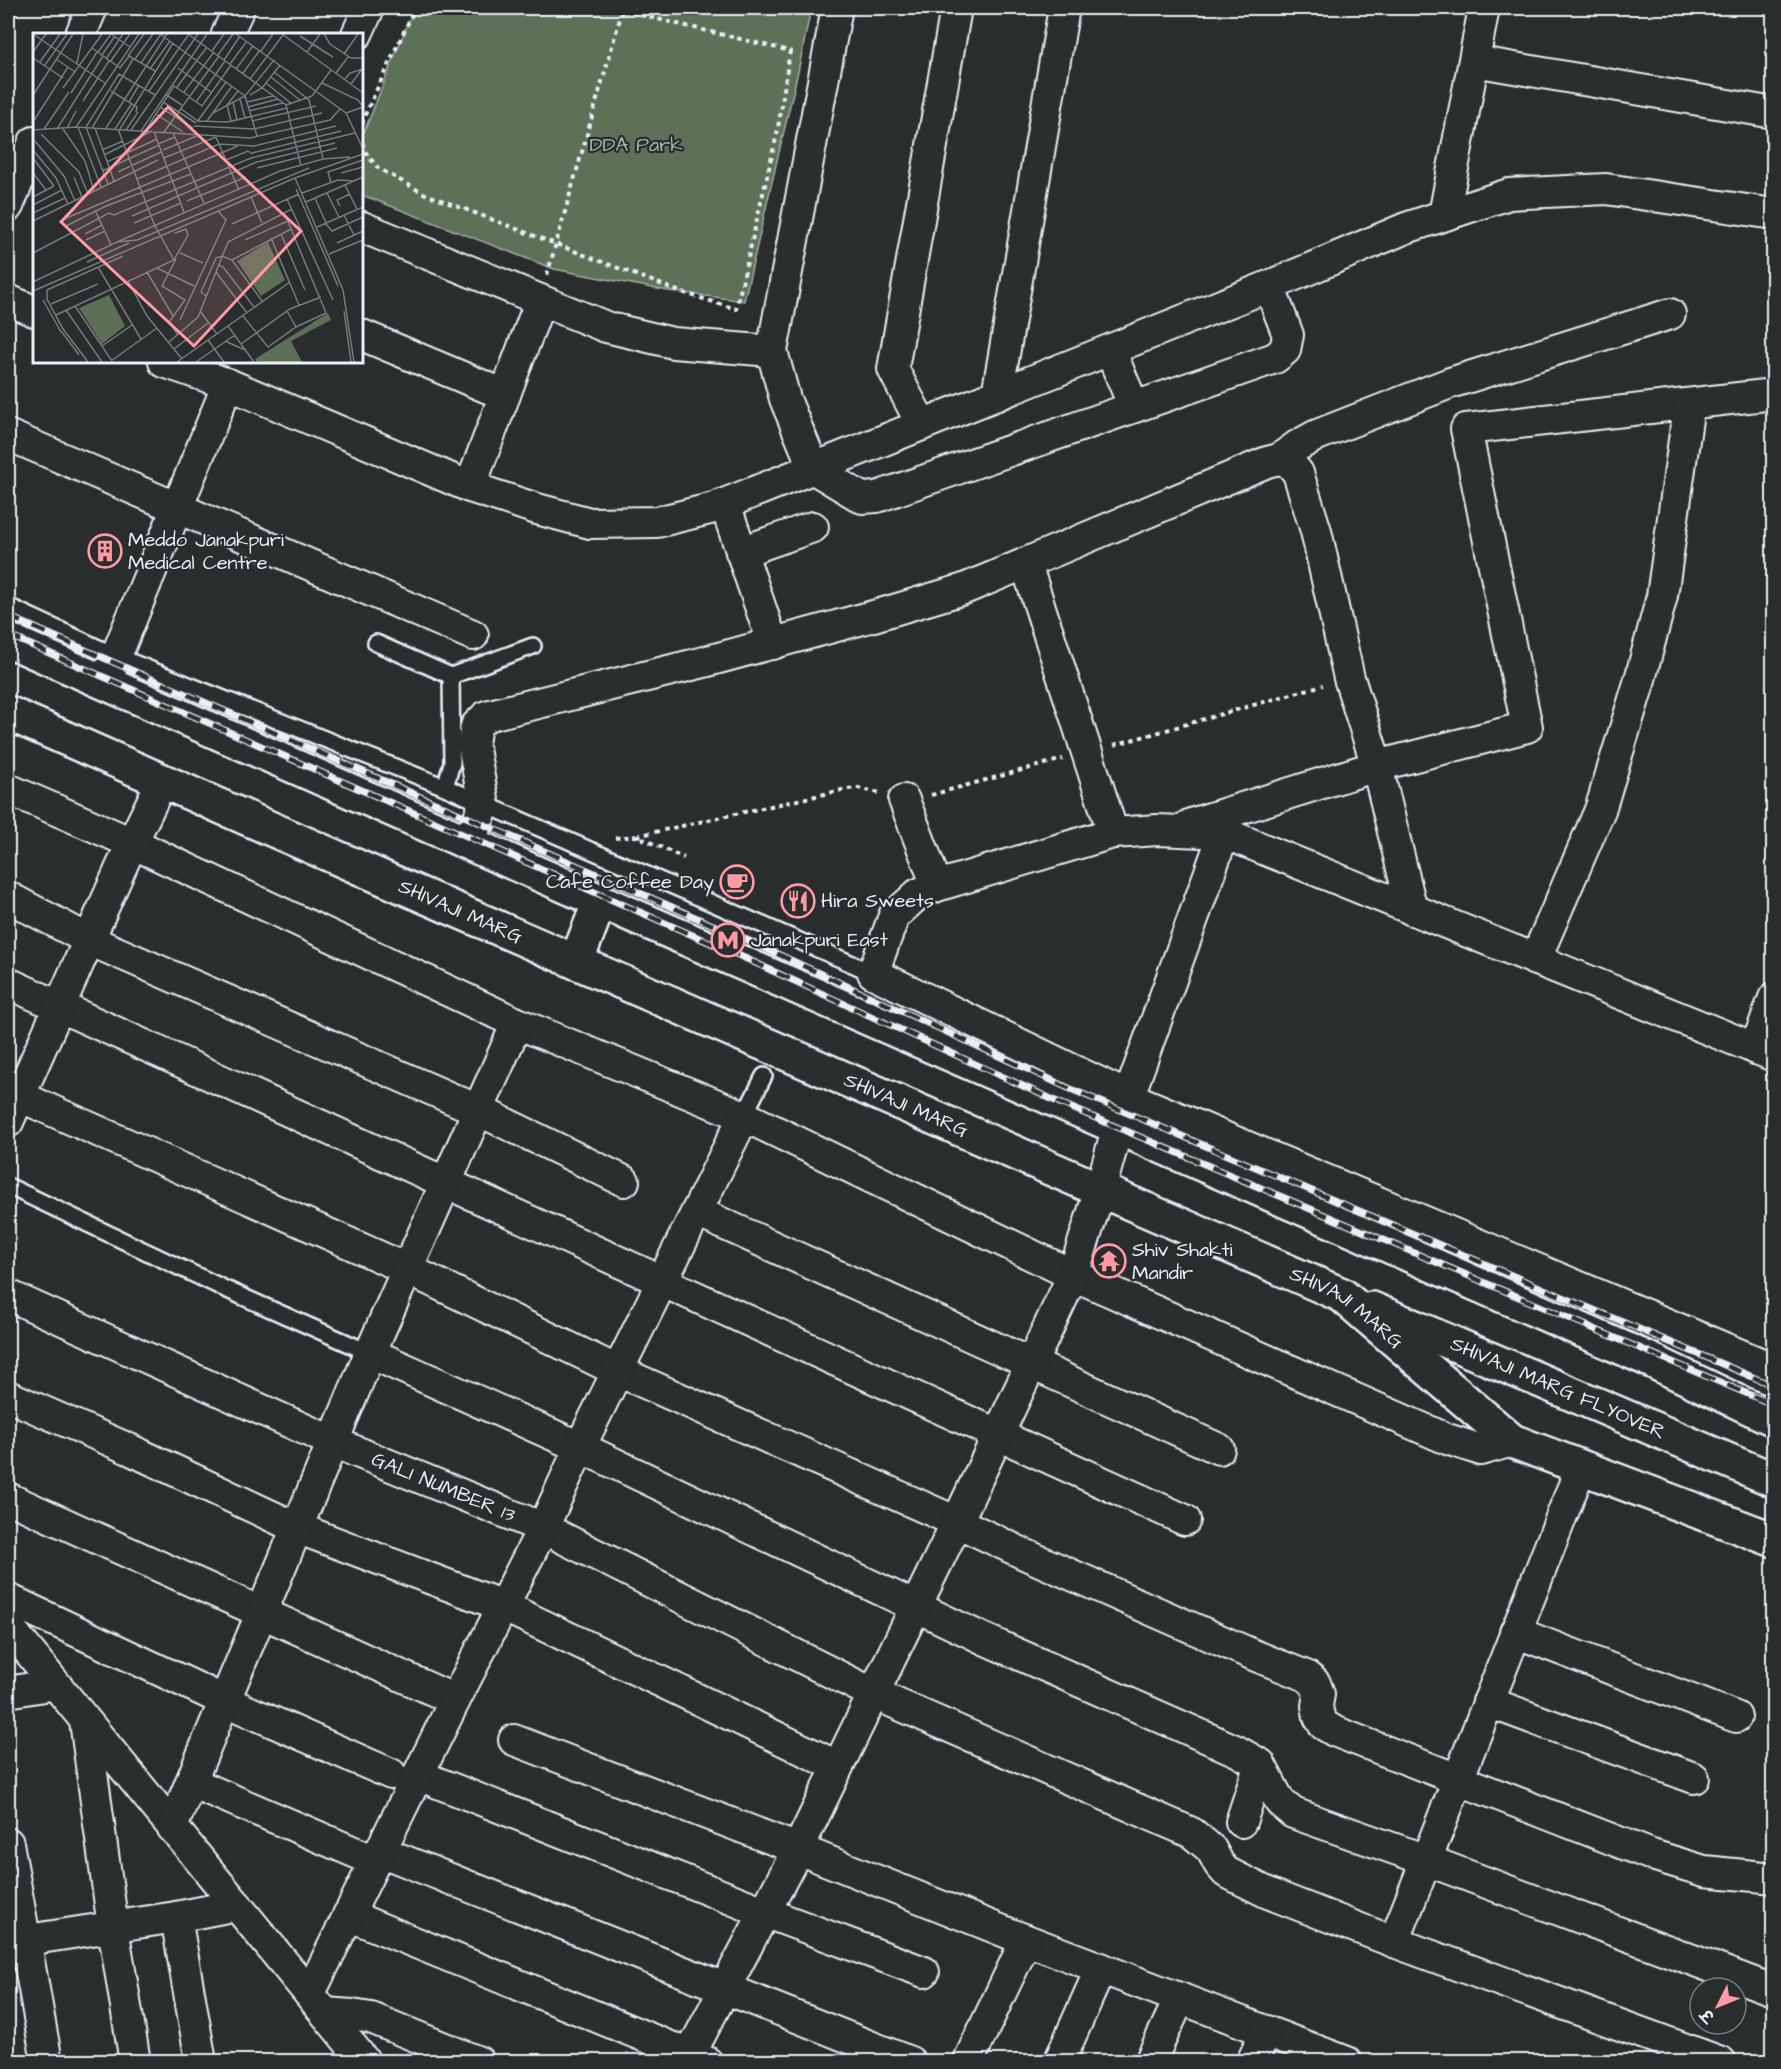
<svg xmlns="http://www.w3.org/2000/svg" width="1781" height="2069" viewBox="0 0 1781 2069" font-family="'Architects Daughter','Playpen Sans Deva',sans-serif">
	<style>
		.green { fill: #5e6f58; stroke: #a3b0a8; stroke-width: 1.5 }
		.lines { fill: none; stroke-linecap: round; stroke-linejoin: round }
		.service-casing { stroke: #e8f1f8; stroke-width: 20 }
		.minor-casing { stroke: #e8f1f8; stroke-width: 34 }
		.secondary-casing { stroke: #e8f1f8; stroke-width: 38 }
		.path { stroke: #e8f1f8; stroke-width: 4; stroke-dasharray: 4.5 4.5; stroke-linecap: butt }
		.service { stroke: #2a2d2e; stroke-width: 15 }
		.minor { stroke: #2a2d2e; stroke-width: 30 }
		.secondary { stroke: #2a2d2e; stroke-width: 33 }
		.rail-casing { stroke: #e8f1f8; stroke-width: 7 }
		.rail { stroke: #2a2d2e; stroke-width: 4.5; stroke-dasharray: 14; stroke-linecap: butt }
		.labels { text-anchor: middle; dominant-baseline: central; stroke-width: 4.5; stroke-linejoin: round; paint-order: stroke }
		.park-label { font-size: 20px; fill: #aab6b0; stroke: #2a2d2e }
		.poi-label { font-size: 20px; fill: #e8f1f8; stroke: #2a2d2e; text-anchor: start }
		.street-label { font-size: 20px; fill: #e8f1f8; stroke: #2a2d2e }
		.inset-road { fill: none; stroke: #767b7f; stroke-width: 1.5 }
		.view { fill: #ff9aa2; fill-opacity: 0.15; stroke: #ff9aa2; stroke-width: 3 }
		.inset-edge { fill: none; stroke: #e8f1f8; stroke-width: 3 }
	</style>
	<rect width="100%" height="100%" fill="#2a2d2e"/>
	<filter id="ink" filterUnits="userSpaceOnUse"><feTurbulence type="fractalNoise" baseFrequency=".0167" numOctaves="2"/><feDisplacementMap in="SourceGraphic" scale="12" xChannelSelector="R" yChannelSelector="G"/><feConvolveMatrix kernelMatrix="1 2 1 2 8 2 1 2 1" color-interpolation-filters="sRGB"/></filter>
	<g filter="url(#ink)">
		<!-- green -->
		<path class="green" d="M 414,8 L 811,8 L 799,67 L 744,301 L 668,291 L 554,269 L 362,195 L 362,137 Z"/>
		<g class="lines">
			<!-- service casing -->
			<g class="service-casing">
				<path id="service" d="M 8,606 L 116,656 L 445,787 L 873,973
					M 376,643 L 451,676 L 452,763 L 445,787
					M 451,676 L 533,646
					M 744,1116 L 764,1076
					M 8,1186 L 223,1288 L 370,1353"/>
			</g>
			<!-- minor casing -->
			<g class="minor-casing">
				<g id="minor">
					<path d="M 837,8 L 772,351 L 785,399 L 814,469 L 862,498 L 877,497 L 1275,358 L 1285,350 L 1288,335 L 1269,286"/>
					<path d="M 81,34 L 92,8"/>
					<path d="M 227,34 L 239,8"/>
					<path d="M 357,34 L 369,8"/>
					<path d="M 1474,61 L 1774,113"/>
					<path d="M 8,206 L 34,142"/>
					<path d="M 1444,215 L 1484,8"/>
					<path d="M 362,227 L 606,327 L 673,343 L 772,351"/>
					<path d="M 8,300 L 34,311"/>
					<path d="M 362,335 L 505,395"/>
					<path d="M 1110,350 L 1134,407"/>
					<path d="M 164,362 L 228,384 L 470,487 L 537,509 L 590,523 L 657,522 L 714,508 L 1269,286 L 1406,228 L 1509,194 L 1606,189 L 1774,214"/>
					<path d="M 997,395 L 1064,8"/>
					<path d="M 922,425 L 893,369 L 956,8"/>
					<path d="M 8,435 L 473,635"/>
					<path d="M 1279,459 L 1289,462 L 1298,473 L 1316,531 L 1349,678 L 1377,766 L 1412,910"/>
					<path d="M 470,487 L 540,302"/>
					<path d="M 725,504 L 773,644"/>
					<path d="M 741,552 L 813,527"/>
					<path d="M 1026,564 L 1113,833"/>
					<path d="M 105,683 L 228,384"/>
					<path d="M 8,789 L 132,843 L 517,1023 L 744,1116 L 1073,1275 L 1447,1439 L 1481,1450 L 1512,1441"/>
					<path d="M 904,800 L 937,886"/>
					<path d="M 1191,824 L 1377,766 L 1527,727 L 1466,429 L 1774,394"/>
					<path d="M 469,842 L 484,805 L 473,743 L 476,726 L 486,716 L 704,662 L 877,615 L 964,589 L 1267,462 L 1279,459 L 1297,446 L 1317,435 L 1450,383 L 1670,314"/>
					<path d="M 8,897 L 89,940 L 478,1110 L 624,1181"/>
					<path d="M 1535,960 L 1600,810 L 1639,683 L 1662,596 L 1689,405"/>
					<path d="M 8,983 L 1185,1520"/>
					<path d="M 1755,1049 L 1774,998"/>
					<path d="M 1774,1056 L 1224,833 L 1158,830 L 1113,833 L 937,886 L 918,894 L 894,916 L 873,973 L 1129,1097 L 1774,1369"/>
					<path d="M 8,1091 L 407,1269 L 618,1371 L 957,1522 L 1022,1553 L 1256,1656 L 1306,1676 L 1315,1683 L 1319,1694 L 1317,1706 L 1319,1717 L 1324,1725 L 1334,1731 L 1652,1855 L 1704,1871 L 1774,1878"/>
					<path d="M 8,1122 L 132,843 L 162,781"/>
					<path d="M 697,1212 L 1219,1449"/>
					<path id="s1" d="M 8,1295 L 333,1442 L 543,1528 L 872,1693 L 1192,1833 L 1211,1849 L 1219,1864 L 1226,1872 L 1268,1893 L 1394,1942 L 1721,2062"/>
					<path d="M 370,1353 L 580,1447 L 984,1639 L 1237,1751 L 1260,1764 L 1280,1802 L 1293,1813 L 1426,1860 L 1770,1989"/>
					<path d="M 8,1396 L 129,1449 L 297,1528 L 503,1606 L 837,1766"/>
					<path d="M 8,1498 L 455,1700"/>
					<path d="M 8,1599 L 225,1701 L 391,1774"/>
					<path d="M 8,1626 L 365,2062"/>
					<path d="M 1515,1632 L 1736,1717"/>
					<path d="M 8,1692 L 55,1684"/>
					<path d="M 1488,1702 L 1694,1778"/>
					<path d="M 85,1721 L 113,1927 L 135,2062"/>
					<path d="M 514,1740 L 798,1849 L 1008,1933 L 1347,2062"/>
					<path d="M 418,1775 L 764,1912 L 924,1972"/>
					<path d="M 191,1782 L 375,1861"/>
					<path d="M 1241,1822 L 1260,1764"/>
					<path d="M 172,1827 L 370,1353 L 517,1023"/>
					<path d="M 8,1843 L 47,2062"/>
					<path d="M 380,1851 L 910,2062"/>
					<path d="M 348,1915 L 707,2062"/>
					<path d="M 176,1917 L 201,2062"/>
					<path d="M 1394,1942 L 1581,1467"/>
					<path d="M 8,1943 L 176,1917 L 237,1905"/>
					<path d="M 310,1993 L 455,1700 L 543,1528 L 580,1447 L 744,1116"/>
					<path d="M 325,2013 L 352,2015 L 371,2018 L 479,2062"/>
					<path d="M 686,2062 L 798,1849 L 957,1522 L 1073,1275 L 1100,1190 L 1118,1126 L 1224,833"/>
					<path d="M 968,2062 L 1026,1940"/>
					<path d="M 1059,2062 L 1101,1968"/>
					<path d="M 1150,2062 L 1180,1998"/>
					<path d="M 1252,2062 L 1266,2031"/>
				</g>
			</g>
			<!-- secondary casing -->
			<g class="secondary-casing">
				<g id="secondary">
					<path d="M 8,640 L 600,901 L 1648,1359 L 1774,1419"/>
					<path id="s2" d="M 8,713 L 399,885 L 1342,1295 L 1512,1441 L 1774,1540"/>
					<path d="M 576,962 L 600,901"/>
					<path id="s3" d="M 1372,1309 L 1774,1480"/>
				</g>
			</g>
			<!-- path -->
			<path class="path" d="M 362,133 L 363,119 L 415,8
				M 362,143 L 366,153 L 378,168 L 423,193 L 678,291 L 736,309 L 777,134 L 790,51 L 612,8
				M 547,275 L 623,8
				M 1114,745 L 1323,685
				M 931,795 L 1063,759
				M 637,836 L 847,789 L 858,788 L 880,793
				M 615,838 L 637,836 L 684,858"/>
			<!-- service -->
			<use href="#service" class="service"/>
			<!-- minor -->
			<use href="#minor" class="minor"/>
			<!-- secondary -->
			<use href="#secondary" class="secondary"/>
			<!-- rail casing -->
			<g class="rail-casing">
				<path id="rail" d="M 8,616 L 745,939 L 1066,1087 L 1774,1386
					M 8,635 L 738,955 L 1060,1103 L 1774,1405"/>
			</g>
			<!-- rail -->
			<use href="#rail" class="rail"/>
		</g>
	</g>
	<!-- icons -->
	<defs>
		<g id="building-ring" transform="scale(1.725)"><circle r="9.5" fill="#2a2d2e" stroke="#ff9aa2" stroke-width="1.5"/><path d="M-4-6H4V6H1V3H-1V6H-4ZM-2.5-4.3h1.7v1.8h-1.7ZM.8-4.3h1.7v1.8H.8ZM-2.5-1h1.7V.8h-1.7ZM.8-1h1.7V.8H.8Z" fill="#ff9aa2"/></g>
		<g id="cafe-ring" transform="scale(1.725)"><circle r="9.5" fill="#2a2d2e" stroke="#ff9aa2" stroke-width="1.5"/><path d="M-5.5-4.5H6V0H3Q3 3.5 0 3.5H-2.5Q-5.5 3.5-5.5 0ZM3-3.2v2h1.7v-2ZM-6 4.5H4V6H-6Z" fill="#ff9aa2"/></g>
		<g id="restaurant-ring" transform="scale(1.725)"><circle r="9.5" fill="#2a2d2e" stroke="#ff9aa2" stroke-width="1.5"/><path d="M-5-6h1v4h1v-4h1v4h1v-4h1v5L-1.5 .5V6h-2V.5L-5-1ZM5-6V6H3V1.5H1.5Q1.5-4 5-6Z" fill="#ff9aa2"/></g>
		<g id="metro-ring" transform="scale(1.725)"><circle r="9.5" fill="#2a2d2e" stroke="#ff9aa2" stroke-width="1.5"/><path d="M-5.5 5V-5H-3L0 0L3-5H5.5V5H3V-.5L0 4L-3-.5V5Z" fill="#ff9aa2"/></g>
		<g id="temple-ring" transform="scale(1.725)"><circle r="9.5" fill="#2a2d2e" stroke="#ff9aa2" stroke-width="1.5"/><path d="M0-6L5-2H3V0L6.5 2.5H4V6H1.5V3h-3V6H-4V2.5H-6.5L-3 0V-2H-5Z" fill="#ff9aa2"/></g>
	</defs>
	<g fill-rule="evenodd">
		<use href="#building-ring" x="105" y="551"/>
		<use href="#cafe-ring" x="737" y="882"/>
		<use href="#restaurant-ring" x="798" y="901"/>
		<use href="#metro-ring" x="728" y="940"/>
		<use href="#temple-ring" x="1109" y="1261"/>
	</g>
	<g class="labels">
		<!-- park labels -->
		<g class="park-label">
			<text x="636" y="145">DDA Park</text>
		</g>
		<!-- poi labels -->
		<g class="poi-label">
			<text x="128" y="540">Meddo Janakpuri<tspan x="128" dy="23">Medical Centre</tspan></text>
			<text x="714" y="882" text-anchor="end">Cafe Coffee Day</text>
			<text x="821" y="901">Hira Sweets</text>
			<text x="751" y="940">Janakpuri East</text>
			<text x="1132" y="1250">Shiv Shakti<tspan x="1132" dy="23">Mandir</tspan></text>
		</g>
		<!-- street labels -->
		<g class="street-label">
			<text stroke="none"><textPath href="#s2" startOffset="494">SHIVAJI MARG</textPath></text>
			<text stroke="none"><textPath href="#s2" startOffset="980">SHIVAJI MARG</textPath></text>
			<text stroke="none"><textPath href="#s2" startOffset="1466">SHIVAJI MARG</textPath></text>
			<text stroke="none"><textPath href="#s3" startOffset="202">SHIVAJI MARG FLYOVER</textPath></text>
			<text stroke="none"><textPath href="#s1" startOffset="476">GALI NUMBER 13</textPath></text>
		</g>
	</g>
	<!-- overview -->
	<g transform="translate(33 33)">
		<rect width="330" height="330" fill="#2a2d2e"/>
		<path d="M 235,209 L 252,247 L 228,263 L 204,228 ZM 76,262 L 92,293 L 69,311 L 46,275 ZM 295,280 L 298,287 L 258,308 L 269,329 L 224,329 L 222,326 Z" fill="#5e6f58"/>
		<path class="inset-road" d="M 0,1 L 72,50M 127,1 L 212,63 L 224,103M 155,1 L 253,72 L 268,133M 203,1 L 313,80 L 330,116M 249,1 L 330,60M 291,1 L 297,11 L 318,25 L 330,25M 267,3 L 300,24M 59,15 L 87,35 L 96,23 L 122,38M 179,18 L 191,1M 228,18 L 240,1M 0,19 L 13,1M 65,19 L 78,1 L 97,14M 274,19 L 287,1M 311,21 L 325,1M 69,22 L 82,3M 185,22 L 200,1M 95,23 L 111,1M 0,25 L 30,45M 23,26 L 42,39M 73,26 L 90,1M 102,26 L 120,1M 191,27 L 207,3M 7,29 L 27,1M 77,29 L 97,1M 44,30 L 50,1M 108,30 L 128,1M 197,31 L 214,8M 12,32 L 34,1M 145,35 L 178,59M 117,36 L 137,8M 203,36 L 220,13M 241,39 L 276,67 L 290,126M 210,40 L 227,17M 303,40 L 315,24M 238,44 L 268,68M 217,46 L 250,2M 312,46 L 317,40 L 330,36M 233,50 L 259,71M 289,50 L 325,67 L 330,74M 318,51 L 329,36M 144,54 L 174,14M 30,55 L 69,1M 78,58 L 104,74 L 103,79M 116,58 L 156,1M 151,59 L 181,19M 38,60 L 64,19M 132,61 L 149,72M 0,62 L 40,1M 217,62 L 229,55 L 247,32M 156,64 L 169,73 L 198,32M 207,66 L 212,85M 50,68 L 76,28M 96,69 L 106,52M 130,69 L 163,90M 163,69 L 192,28M 200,69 L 204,87M 214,69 L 240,63M 253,72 L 279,63 L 298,37M 127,74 L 160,95M 215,74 L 245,66M 147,75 L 165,88 L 195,89 L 254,75M 216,78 L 250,70M 180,80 L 212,63 L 241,27M 313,80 L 330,74M 123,81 L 150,99M 174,88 L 199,53M 198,88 L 194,72 L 205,58M 219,88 L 283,73M 0,89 L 35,34M 164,89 L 193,49M 161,93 L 221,96 L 289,80M 43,94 L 106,1M 45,94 L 68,154M 34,95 L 43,78M 59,95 L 100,26M 62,95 L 81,148M 73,95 L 134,1M 11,96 L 36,59M 24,96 L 70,23M 30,96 L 52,128 L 61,158M 82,96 L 99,70M 85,96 L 121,191 L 141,227M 87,96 L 140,10M 0,97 L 43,94 L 217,105 L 297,87 L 307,76M 93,97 L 105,79M 98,97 L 165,1M 108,98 L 174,1M 112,98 L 141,53 L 156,63M 121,99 L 151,179M 131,99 L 186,23M 140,100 L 171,170M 8,101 L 46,139 L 55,161M 182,102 L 206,157M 2,108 L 31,143 L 42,168M 125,111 L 142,104M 0,117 L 23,145 L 35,171M 69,117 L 90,108M 130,117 L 166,102M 219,120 L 308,98M 71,122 L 119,98M 0,125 L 21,153M 131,125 L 183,104M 193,127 L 215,118 L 219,121M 74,129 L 124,106M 224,135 L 304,115M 69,138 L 126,112M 85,139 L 128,119M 0,140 L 13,157M 308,140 L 330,134M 41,144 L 49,164M 262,145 L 310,257 L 321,329M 104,146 L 186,111 L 221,113 L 303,93M 298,150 L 295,139 L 330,127M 75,151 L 53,94 L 86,41 L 122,62M 312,152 L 324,176M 263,156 L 305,253M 269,160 L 305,147 L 321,148M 294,160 L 306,184M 0,164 L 21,153M 218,164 L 229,190M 282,165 L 293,190M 254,166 L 300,267M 154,168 L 213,144M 273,169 L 330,144M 0,172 L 29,157M 307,173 L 304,167 L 317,161M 62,177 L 78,212M 0,180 L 32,165M 311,182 L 321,202M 99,183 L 224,129 L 302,110M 31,186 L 205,113M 0,188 L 125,127M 101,190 L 148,170M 292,190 L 299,198 L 330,184M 199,191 L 266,161M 33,193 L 73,173 L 158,141M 284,194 L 330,174M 52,201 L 69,192M 248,201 L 272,257M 238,205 L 266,272M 53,207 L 72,198M 212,207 L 255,188M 84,209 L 247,138 L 290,126 L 317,124M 304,210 L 330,198M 0,220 L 76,180 L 81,182 L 218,125 L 322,100M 147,220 L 170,230M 296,221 L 330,207M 143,226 L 129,253 L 152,267 L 136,289 L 145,302M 199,227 L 258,196M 54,229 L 96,210M 185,232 L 190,234 L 221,274M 65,234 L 108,306M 124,235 L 161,253M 114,239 L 140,283M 183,239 L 214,280M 95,248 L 114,283 L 149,326M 0,249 L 84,209 L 104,207 L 276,135M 14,257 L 90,223M 14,257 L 14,266 L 30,296 L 55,329M 0,258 L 262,145 L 330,121M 173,263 L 168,259 L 183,225 L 189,223 L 199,227 L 229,268M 10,267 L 28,299M 18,271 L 65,251M 42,273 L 79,328M 33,277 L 69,329M 167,278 L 184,301M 254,278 L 263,294M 311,278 L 318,329M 23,282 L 141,227 L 155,202 L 153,196 L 142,200M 210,283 L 235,314 L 263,294 L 293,280 L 251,179M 147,287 L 193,187 L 185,178M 195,293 L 221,329M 28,298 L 46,322M 175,307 L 191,329M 192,308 L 212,317M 136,309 L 165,284 L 195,209 L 259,176M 208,311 L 257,276 L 288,264M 69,313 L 99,292M 141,316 L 175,290M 78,328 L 124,295M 144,329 L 257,249M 163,329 L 202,302"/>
		<path class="view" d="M 135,74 L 268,198 L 161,313 L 28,189 Z"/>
		<rect width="330" height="330" class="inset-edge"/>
	</g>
	<!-- margin -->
	<rect width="1781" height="2069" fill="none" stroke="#2a2d2e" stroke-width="30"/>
	<rect x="15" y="15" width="1751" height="2039" fill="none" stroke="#e8f1f8" stroke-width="2" filter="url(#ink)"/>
	<!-- north arrow -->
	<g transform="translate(1718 2006) rotate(227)"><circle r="28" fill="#2a2d2e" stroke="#767b7f" stroke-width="1.5"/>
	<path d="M0-4.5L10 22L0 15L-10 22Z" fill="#ff9aa2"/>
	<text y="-9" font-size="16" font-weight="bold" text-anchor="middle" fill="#e8f1f8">उ</text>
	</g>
</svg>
